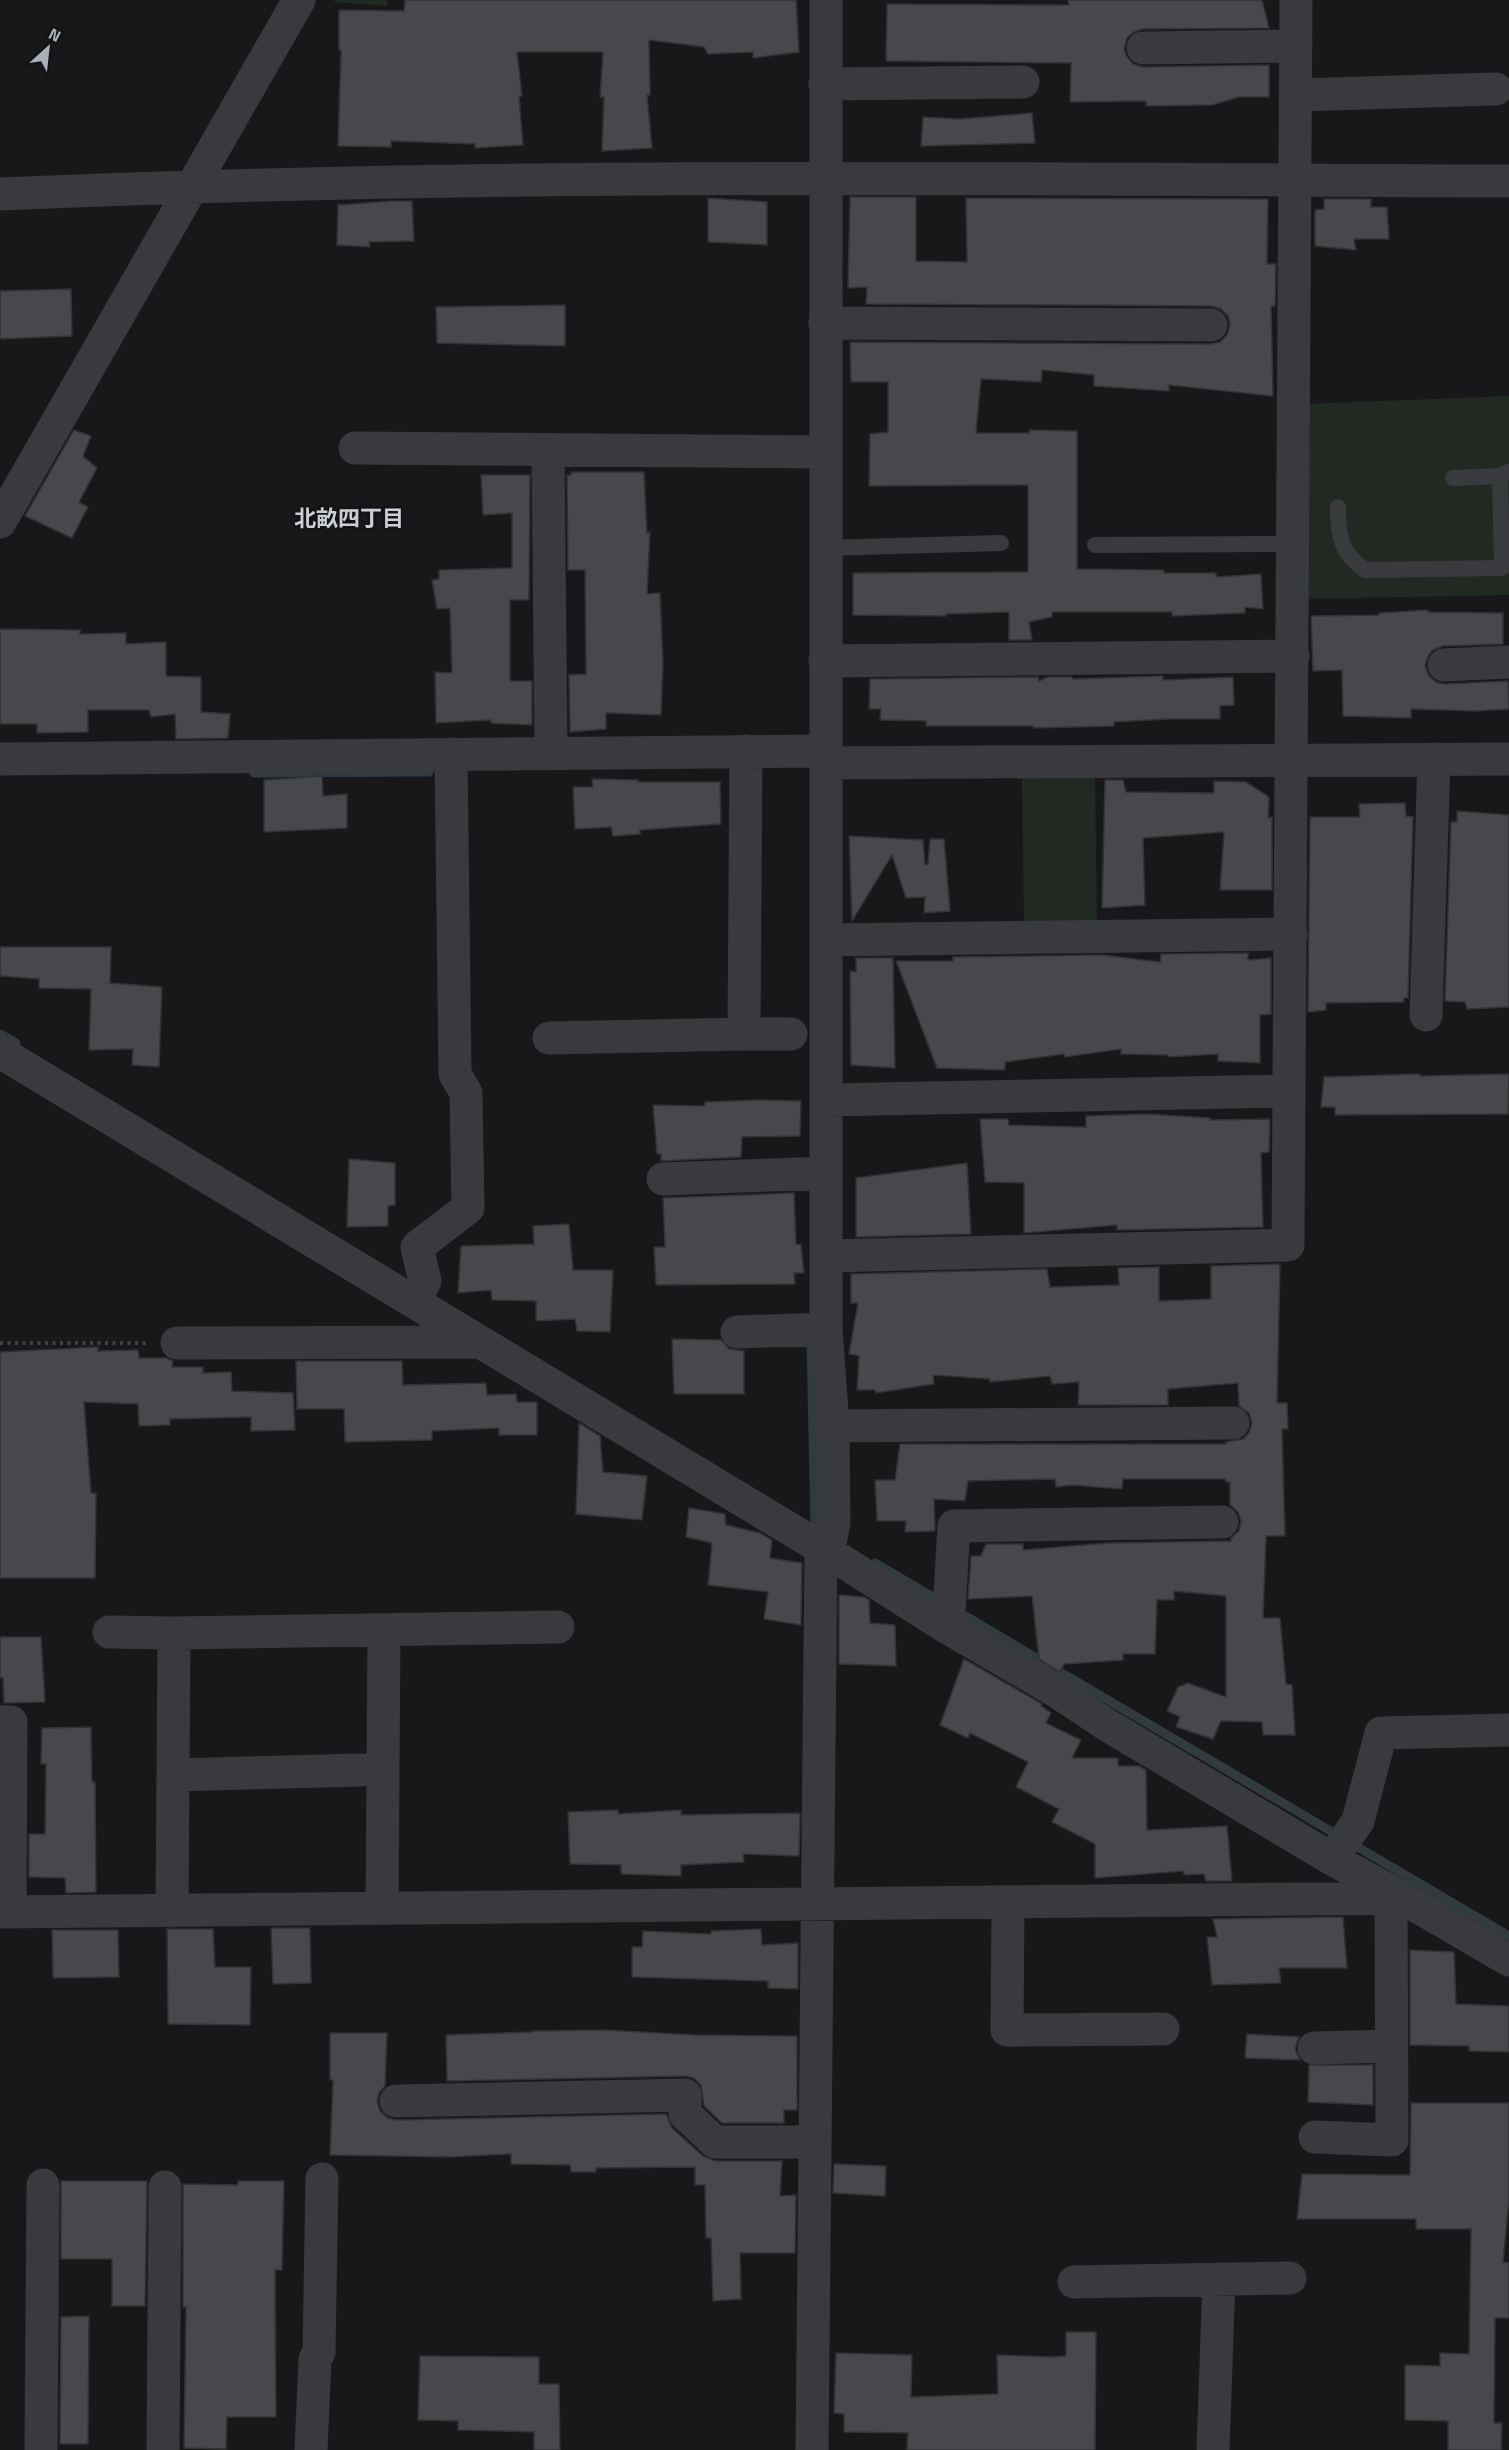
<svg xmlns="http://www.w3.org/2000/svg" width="1509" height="2450" viewBox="0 0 1509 2450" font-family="'Titillium Web','Noto Sans JP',sans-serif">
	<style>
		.green { fill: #222922 }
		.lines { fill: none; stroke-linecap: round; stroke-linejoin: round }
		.stream { stroke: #303a3f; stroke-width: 9 }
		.building { fill: #47484c; stroke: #323235; stroke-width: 1.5 }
		.path { stroke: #3f4145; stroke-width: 4; stroke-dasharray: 3 4.5; stroke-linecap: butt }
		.lane { stroke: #393a3e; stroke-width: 16 }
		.street { stroke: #393a3e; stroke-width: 33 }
		.labels { text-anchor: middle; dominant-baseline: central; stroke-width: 5; stroke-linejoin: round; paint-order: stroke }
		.neighbourhood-label { font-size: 22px; font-weight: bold; fill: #cbcfd5; stroke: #131315 }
	</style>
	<rect width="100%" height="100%" fill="#18181a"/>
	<!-- green -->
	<path class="green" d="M 334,0 L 387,0 L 388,6 L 335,2 Z
		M 1509,396 L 1509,595 L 1300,599 L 1305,404 Z
		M 1022,778 L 1095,778 L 1097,926 L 1024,926 Z"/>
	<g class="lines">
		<!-- stream -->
		<path class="stream" d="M 254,773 L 429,772
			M 0,1034 L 16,1043
			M 811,1342 L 815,1527
			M 875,1563 L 943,1603
			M 955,1610 L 1509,1936"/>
	</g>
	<!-- building -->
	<path class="building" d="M 405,0 L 796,0 L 799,52 L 753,58 L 753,52 L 708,54 L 704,47 L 649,40 L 650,95 L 647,95 L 652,148 L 602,151 L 604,97 L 600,97 L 603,52 L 517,52 L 522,96 L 519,96 L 523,145 L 475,148 L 475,144 L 391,141 L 391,147 L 338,146 L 341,50 L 339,50 L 339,10 L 404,11 Z
		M 1068,0 L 1262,0 L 1269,28 L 1143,29 L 1134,32 L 1127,38 L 1124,49 L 1127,57 L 1133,64 L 1143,67 L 1269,65 L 1269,97 L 1239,97 L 1212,105 L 1146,106 L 1146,101 L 1070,102 L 1071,63 L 886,61 L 887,4 L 1069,5 Z
		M 1032,113 L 1035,143 L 921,146 L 923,117 L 960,119 Z
		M 850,197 L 916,197 L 916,261 L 967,262 L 966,198 L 1268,199 L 1267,264 L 1276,264 L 1275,306 L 1271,306 L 1273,396 L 1169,385 L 1169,391 L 1094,386 L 1094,375 L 1042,370 L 1041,382 L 981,379 L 976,433 L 1029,433 L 1029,430 L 1077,431 L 1077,569 L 1164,570 L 1164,573 L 1216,573 L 1216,577 L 1261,574 L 1263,609 L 1245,607 L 1245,613 L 1172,616 L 1172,612 L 1052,612 L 1052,617 L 1029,622 L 1032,640 L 1009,640 L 1009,612 L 946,614 L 946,616 L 853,615 L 853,573 L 1028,572 L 1028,485 L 869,486 L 870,434 L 888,432 L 888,382 L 851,382 L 850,342 L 1211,344 L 1220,342 L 1227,335 L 1230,325 L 1228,316 L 1221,309 L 1211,306 L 866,304 L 867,287 L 848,288 Z
		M 708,198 L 767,202 L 767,245 L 708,242 Z
		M 1324,199 L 1371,199 L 1371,207 L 1387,207 L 1389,239 L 1354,239 L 1356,250 L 1315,246 L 1315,210 L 1324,209 Z
		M 392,201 L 412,201 L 414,241 L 369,242 L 370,247 L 337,245 L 338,205 Z
		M 71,289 L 72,336 L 0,339 L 0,291 Z
		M 565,305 L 565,346 L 437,343 L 436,307 Z
		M 74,430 L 91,436 L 83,456 L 97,468 L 79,502 L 88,507 L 72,538 L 25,516 Z
		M 571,472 L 644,472 L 647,533 L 650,532 L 647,594 L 660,593 L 663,662 L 661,715 L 606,713 L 606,729 L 570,732 L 569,675 L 586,674 L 585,570 L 568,570 L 567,475 L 571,475 Z
		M 481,475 L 530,475 L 529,600 L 510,600 L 510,681 L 532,681 L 532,725 L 491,723 L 491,720 L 436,723 L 435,672 L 452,673 L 450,608 L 437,609 L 432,580 L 439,579 L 439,570 L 512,568 L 512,513 L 483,515 Z
		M 1428,610 L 1428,612 L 1503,613 L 1503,644 L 1443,646 L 1433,650 L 1428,656 L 1425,666 L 1429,676 L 1436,682 L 1444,684 L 1508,681 L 1509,709 L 1476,711 L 1411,709 L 1411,718 L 1343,716 L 1342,670 L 1313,671 L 1311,616 L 1379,615 L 1379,613 Z
		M 0,629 L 80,630 L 80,634 L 126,633 L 126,644 L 166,642 L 166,676 L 201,677 L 201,712 L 230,714 L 228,738 L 176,739 L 175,714 L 151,717 L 149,710 L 88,710 L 88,732 L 37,733 L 37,724 L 0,724 Z
		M 1163,676 L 1163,680 L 1233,677 L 1234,705 L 1220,706 L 1220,719 L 1167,719 L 1114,722 L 1114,726 L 1033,728 L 1033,726 L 926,726 L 926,721 L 880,720 L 881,709 L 869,709 L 870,679 L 1038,677 L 1039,681 L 1048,677 L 1072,677 L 1073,679 Z
		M 322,776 L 323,796 L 347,794 L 347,828 L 264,832 L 264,780 Z
		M 592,779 L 638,780 L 638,782 L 720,782 L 721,824 L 640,830 L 640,834 L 613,836 L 611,827 L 575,829 L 573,787 L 593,787 Z
		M 1105,780 L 1123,780 L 1126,792 L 1214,793 L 1214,781 L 1246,782 L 1269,797 L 1268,818 L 1272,817 L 1272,890 L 1220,890 L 1224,832 L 1143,838 L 1145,905 L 1102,908 Z
		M 1405,803 L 1406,816 L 1413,817 L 1408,998 L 1404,998 L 1404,1002 L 1326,1003 L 1326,1010 L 1308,1012 L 1310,817 L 1360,817 L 1359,804 Z
		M 1457,811 L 1509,815 L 1509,1007 L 1467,1009 L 1465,1002 L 1445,1001 L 1451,822 L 1457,822 Z
		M 849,836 L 923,840 L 925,865 L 928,864 L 930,839 L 944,839 L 950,911 L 924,913 L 925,897 L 906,898 L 892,855 L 852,921 Z
		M 0,947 L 111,947 L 110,983 L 162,987 L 159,1067 L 132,1065 L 133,1049 L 89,1050 L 91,989 L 39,988 L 39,979 L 0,976 Z
		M 1248,953 L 1248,960 L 1271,958 L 1271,1014 L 1260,1015 L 1260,1063 L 1218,1061 L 1218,1054 L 1168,1057 L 1168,1055 L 1121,1054 L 1121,1049 L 1065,1057 L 1064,1054 L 1005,1062 L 1005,1070 L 937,1068 L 896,961 L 953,961 L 953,957 L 1102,955 L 1160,962 L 1161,954 Z
		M 856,958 L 893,958 L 895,1068 L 851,1065 L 850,971 L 856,972 Z
		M 1420,1074 L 1420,1076 L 1509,1074 L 1508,1114 L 1335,1115 L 1335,1107 L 1321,1107 L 1324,1077 Z
		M 757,1100 L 801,1101 L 800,1136 L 742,1137 L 741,1157 L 661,1161 L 661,1154 L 657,1154 L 653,1105 L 705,1106 L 705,1102 Z
		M 1147,1114 L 1210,1118 L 1210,1120 L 1270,1119 L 1269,1152 L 1261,1153 L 1263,1227 L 1117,1230 L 1117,1225 L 1024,1233 L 1024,1183 L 985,1182 L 980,1119 L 1008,1119 L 1009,1125 L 1086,1127 L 1086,1116 Z
		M 349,1159 L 395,1163 L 395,1205 L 388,1206 L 388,1226 L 347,1227 Z
		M 967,1163 L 971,1234 L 856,1237 L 856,1178 Z
		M 794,1193 L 796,1244 L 801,1245 L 804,1273 L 794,1273 L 795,1284 L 656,1285 L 654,1247 L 665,1247 L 663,1198 Z
		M 569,1224 L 573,1270 L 613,1270 L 610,1332 L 577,1331 L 575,1319 L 536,1321 L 536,1301 L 492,1300 L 491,1290 L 458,1293 L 461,1246 L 534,1244 L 533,1226 Z
		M 1280,1264 L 1277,1403 L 1287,1403 L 1288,1429 L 1282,1429 L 1285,1536 L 1266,1536 L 1263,1618 L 1280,1618 L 1286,1684 L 1292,1685 L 1295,1735 L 1263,1735 L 1262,1722 L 1221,1721 L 1213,1739 L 1176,1727 L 1180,1717 L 1167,1711 L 1178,1687 L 1188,1683 L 1226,1697 L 1226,1596 L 1174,1591 L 1174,1600 L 1157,1600 L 1155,1654 L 1123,1654 L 1123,1660 L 1064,1664 L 1060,1672 L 1039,1659 L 1032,1596 L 968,1599 L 971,1556 L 981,1556 L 986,1544 L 1023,1544 L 1023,1550 L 1108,1543 L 1231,1541 L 1231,1538 L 1239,1531 L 1241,1521 L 1238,1512 L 1230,1505 L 1230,1482 L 1226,1482 L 1226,1479 L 1123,1479 L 1122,1489 L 1071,1485 L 1056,1487 L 1055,1479 L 968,1481 L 965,1501 L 934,1499 L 935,1531 L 905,1532 L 906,1521 L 877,1521 L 875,1480 L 895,1480 L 900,1444 L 1226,1444 L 1226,1442 L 1243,1439 L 1249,1433 L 1252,1423 L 1249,1413 L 1239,1406 L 1238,1383 L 1168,1389 L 1168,1405 L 1078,1405 L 1079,1382 L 1052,1384 L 1050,1376 L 990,1382 L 990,1379 L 933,1375 L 934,1384 L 876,1393 L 875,1390 L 857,1390 L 859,1356 L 849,1354 L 858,1303 L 851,1303 L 851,1274 L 1047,1269 L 1050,1287 L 1119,1285 L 1118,1268 L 1159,1267 L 1159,1301 L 1211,1299 L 1211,1266 Z
		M 672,1339 L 721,1340 L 729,1349 L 744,1351 L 744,1394 L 674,1394 Z
		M 98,1347 L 98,1351 L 138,1350 L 139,1358 L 166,1358 L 173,1361 L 172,1367 L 203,1367 L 203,1373 L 231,1372 L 232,1391 L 293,1393 L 295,1430 L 251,1431 L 251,1417 L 170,1419 L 170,1425 L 139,1426 L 138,1404 L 84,1402 L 91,1493 L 96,1493 L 95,1578 L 0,1578 L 0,1352 Z
		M 296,1361 L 402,1361 L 403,1385 L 486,1383 L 487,1395 L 516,1394 L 517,1402 L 537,1402 L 537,1435 L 499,1435 L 499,1428 L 432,1431 L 432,1440 L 345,1442 L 344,1409 L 297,1409 Z
		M 579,1423 L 600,1436 L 603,1472 L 647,1476 L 642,1520 L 576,1514 Z
		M 689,1508 L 725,1514 L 726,1525 L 760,1533 L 772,1540 L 770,1558 L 802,1563 L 801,1625 L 764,1619 L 768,1592 L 708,1585 L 712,1543 L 686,1537 Z
		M 839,1595 L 864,1597 L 869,1600 L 870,1623 L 895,1625 L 896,1666 L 839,1664 Z
		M 0,1637 L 41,1637 L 45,1702 L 4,1703 L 3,1678 L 0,1678 Z
		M 964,1659 L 1042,1704 L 1041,1706 L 1051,1713 L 1046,1723 L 1081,1740 L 1072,1758 L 1118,1758 L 1118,1766 L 1139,1766 L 1146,1770 L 1147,1830 L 1227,1826 L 1232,1881 L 1206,1881 L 1204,1874 L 1184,1875 L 1184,1871 L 1095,1878 L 1095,1844 L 1052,1822 L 1059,1809 L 1016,1787 L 1028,1762 L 970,1733 L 968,1738 L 940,1725 Z
		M 91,1727 L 92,1782 L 95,1782 L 96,1892 L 66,1893 L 65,1878 L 29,1877 L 29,1834 L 45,1834 L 46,1764 L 41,1764 L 42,1728 Z
		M 618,1810 L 618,1814 L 681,1810 L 681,1815 L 800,1813 L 799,1856 L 743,1854 L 744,1862 L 681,1865 L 681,1876 L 621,1874 L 621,1865 L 570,1864 L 568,1812 Z
		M 1343,1917 L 1347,1968 L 1279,1968 L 1281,1983 L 1212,1985 L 1207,1937 L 1217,1937 L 1213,1919 Z
		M 271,1928 L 310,1928 L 311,1983 L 273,1984 Z
		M 167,1929 L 213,1929 L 215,1967 L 251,1967 L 250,2025 L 168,2024 Z
		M 761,1929 L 762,1945 L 798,1943 L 798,1989 L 768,1988 L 768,1981 L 632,1977 L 632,1947 L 642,1947 L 643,1931 L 711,1934 L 711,1931 Z
		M 52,1930 L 118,1930 L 119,1977 L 53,1978 Z
		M 1410,1950 L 1454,1952 L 1456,2004 L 1509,2006 L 1509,2052 L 1469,2051 L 1469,2046 L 1410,2045 Z
		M 606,2030 L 694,2035 L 797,2036 L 797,2110 L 784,2110 L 784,2123 L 722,2123 L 704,2106 L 701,2085 L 694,2078 L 685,2076 L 447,2081 L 446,2035 L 532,2032 L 532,2031 Z
		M 330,2033 L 387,2033 L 385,2086 L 379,2093 L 377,2101 L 380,2111 L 388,2118 L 396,2120 L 666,2114 L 672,2128 L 703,2156 L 715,2161 L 782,2161 L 780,2196 L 796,2195 L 795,2253 L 740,2253 L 741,2299 L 713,2301 L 711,2238 L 706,2238 L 705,2185 L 695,2185 L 695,2167 L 596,2168 L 596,2172 L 571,2172 L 570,2165 L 511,2164 L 511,2154 L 450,2157 L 330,2155 L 333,2080 L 330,2080 Z
		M 1247,2034 L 1299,2037 L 1295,2049 L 1300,2060 L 1245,2058 Z
		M 1309,2065 L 1373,2065 L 1373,2105 L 1308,2102 Z
		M 1411,2103 L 1509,2103 L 1509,2200 L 1503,2262 L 1509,2263 L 1509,2318 L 1495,2318 L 1494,2423 L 1502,2423 L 1501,2450 L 1448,2450 L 1448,2421 L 1405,2420 L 1405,2365 L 1440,2366 L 1440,2353 L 1469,2354 L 1471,2229 L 1416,2229 L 1416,2219 L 1297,2219 L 1302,2174 L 1410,2175 Z
		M 834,2164 L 886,2166 L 885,2196 L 833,2193 Z
		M 61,2181 L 147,2181 L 145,2306 L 112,2306 L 112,2259 L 61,2259 Z
		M 238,2181 L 284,2181 L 282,2270 L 275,2270 L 276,2417 L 227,2417 L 226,2449 L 184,2448 L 186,2307 L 183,2307 L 183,2184 L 238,2185 Z
		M 89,2316 L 88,2444 L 60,2444 L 61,2317 Z
		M 1066,2332 L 1096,2332 L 1095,2450 L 907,2450 L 908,2433 L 844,2432 L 844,2414 L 834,2413 L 836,2353 L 912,2355 L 911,2397 L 998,2394 L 997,2355 L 1054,2357 L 1066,2356 Z
		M 420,2356 L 539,2357 L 539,2384 L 559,2384 L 560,2450 L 534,2450 L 534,2432 L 458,2430 L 458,2421 L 418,2420 Z"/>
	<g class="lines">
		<!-- path -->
		<path class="path" d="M 0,1343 L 146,1343"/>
		<!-- lane -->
		<path class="lane" d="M 1453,478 L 1500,476 L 1508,472
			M 1338,507 C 1338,535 1340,552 1365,570 L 1502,568 L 1500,476
			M 1095,545 L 1293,544
			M 825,548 L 1001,543"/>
		<!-- street -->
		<path class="street" d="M 826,0 L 826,1329 L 833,1426 L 834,1523 L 828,1552
			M 1143,48 L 1296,46
			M 825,84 L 1023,82
			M 1296,95 L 1496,89
			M 0,194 C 503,172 1006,179 1509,181
			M 825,323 L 1211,325
			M 355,448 L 825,452
			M 548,450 L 551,753
			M 0,522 L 299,0
			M 825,661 L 1293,656
			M 1444,665 L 1509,662
			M 0,759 L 825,751
			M 825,763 L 1509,759
			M 826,940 L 1291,934
			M 1426,1015 L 1434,759
			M 744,1034 L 791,1034
			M 549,1038 L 744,1034 L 746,751
			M 0,1052 L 828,1552 L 943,1625 L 1056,1691 L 1107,1725 L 1332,1859 L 1403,1898 L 1509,1960
			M 826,1100 L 1289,1091
			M 663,1179 L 826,1173
			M 826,1256 L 1288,1245 L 1296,0
			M 414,1301 L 425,1281 L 417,1247 L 468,1208 L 466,1093 L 455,1074 L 451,754
			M 737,1332 L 826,1329
			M 177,1343 L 480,1342
			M 833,1426 L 1233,1423
			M 943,1625 L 949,1611 L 954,1526 L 1222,1522
			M 109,1632 L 174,1633 L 558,1627
			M 0,1722 L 11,1722 L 10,1912
			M 173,1775 L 362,1770
			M 1332,1859 L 1358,1821 L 1381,1733 L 1509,1730
			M 1008,1902 L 1007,2030 L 1163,2029
			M 382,1908 L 384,1630
			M 172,1911 L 174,1633
			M 0,1912 L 1402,1898
			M 1314,2048 L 1391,2046
			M 396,2101 L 685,2095 L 685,2114 L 715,2142 L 814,2142
			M 1315,2137 L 1392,2140 L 1391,1899
			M 1074,2282 L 1290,2278
			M 41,2450 L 43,2185
			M 163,2450 L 165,2187
			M 311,2450 L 315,2359 L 319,2352 L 322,2179
			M 812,2450 L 821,1548
			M 1213,2450 L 1219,2279"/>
	</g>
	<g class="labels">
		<!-- neighbourhood labels -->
		<g class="neighbourhood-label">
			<text x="349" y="518">北畝四丁目</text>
		</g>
	</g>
	<!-- north arrow -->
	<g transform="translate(48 48) rotate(27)" stroke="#131315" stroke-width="4.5" paint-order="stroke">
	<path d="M0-4.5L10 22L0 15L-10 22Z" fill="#aab0b9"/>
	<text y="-9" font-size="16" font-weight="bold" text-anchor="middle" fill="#aab0b9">N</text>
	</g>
</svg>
